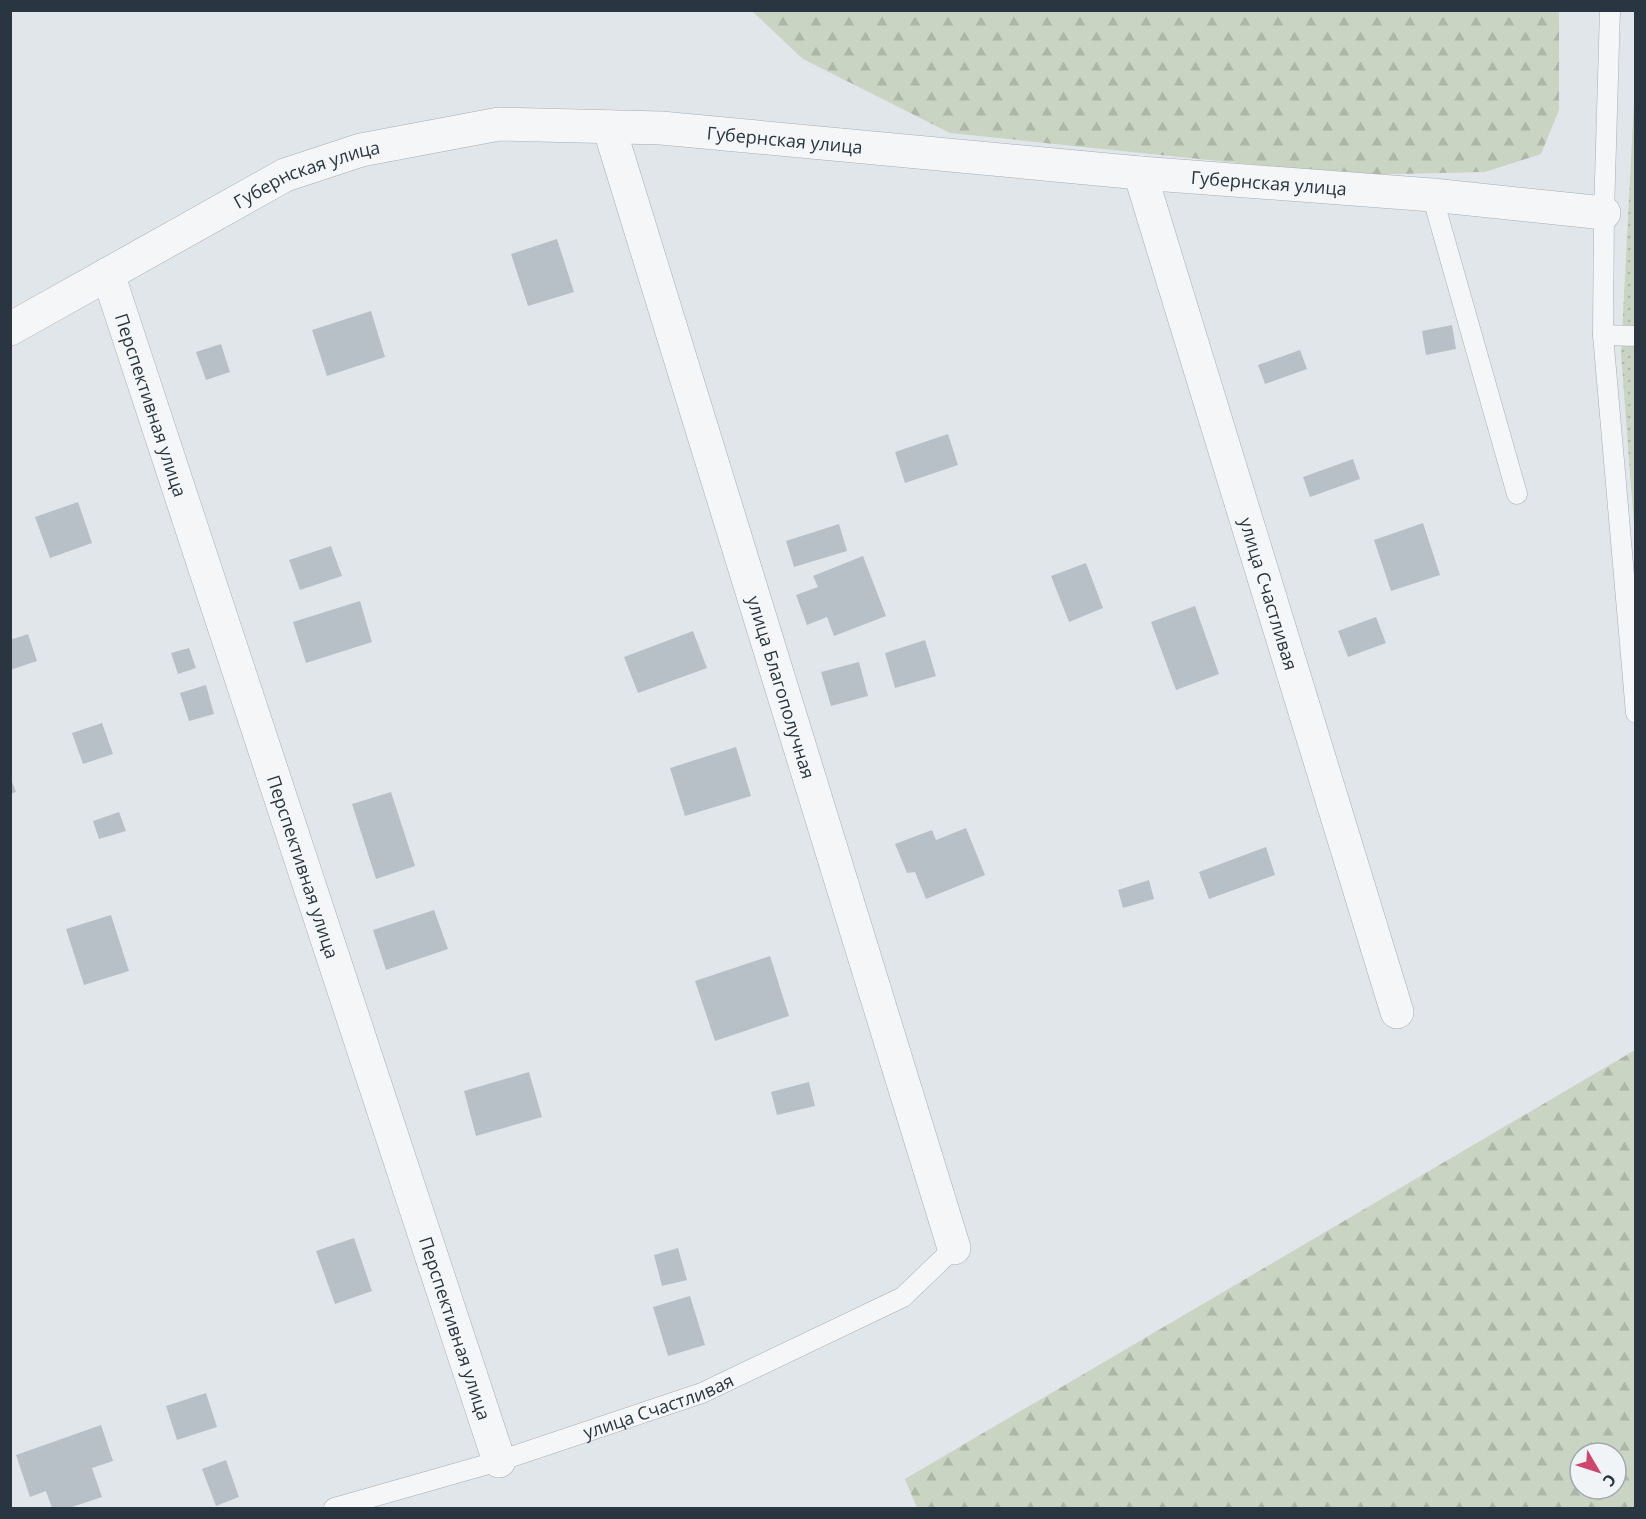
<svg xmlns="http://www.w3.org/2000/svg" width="1646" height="1519" viewBox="0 0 1646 1519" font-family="'Open Sans',sans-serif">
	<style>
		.grass { fill: url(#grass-dots) }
		.forest { fill: url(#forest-firs); fill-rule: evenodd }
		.building { fill: #b8c0c7 }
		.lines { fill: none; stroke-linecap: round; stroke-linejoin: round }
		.service-casing { stroke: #a6aeb4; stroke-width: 21 }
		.minor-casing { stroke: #a6aeb4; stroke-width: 34 }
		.service { stroke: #f4f6f8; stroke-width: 20 }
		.minor { stroke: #f4f6f8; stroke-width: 33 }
		.labels { text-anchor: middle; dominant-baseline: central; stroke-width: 5; stroke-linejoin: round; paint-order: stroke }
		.street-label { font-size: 18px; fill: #293641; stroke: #f1f4f7 }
	</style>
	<defs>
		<pattern id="grass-dots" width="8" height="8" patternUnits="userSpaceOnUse" patternTransform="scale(1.5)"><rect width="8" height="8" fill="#c9d4c2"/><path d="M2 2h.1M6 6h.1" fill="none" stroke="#adb7a8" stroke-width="1.8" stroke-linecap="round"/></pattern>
		<pattern id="forest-firs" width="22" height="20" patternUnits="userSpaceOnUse" patternTransform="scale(1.5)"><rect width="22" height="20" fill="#c9d4c2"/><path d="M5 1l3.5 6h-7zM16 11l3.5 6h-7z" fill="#adb7a8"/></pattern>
	</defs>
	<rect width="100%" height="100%" fill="#e1e6ea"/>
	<!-- grass -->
	<path class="grass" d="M 1635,83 L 1635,539 L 1621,353 Z"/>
	<!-- forest -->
	<path class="forest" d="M 752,11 L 1559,11 L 1559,110 L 1541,154 L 1485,172 L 1353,175 L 950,133 L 803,59 Z
		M 1635,1050 L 1635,1508 L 917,1508 L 905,1479 ZM 1580,1453 L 1616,1453 L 1616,1489 L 1580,1489 Z"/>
	<!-- building -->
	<path class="building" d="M 557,239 L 574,292 L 528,306 L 511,254 Z
		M 371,311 L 385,357 L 327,376 L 312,330 Z
		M 1452,325 L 1456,349 L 1426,355 L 1422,331 Z
		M 221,344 L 230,372 L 206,380 L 196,352 Z
		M 1300,350 L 1307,369 L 1265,384 L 1258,365 Z
		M 948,434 L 958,465 L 905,483 L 895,452 Z
		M 1353,459 L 1360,479 L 1310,497 L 1303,477 Z
		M 78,502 L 92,543 L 50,558 L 35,517 Z
		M 1423,523 L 1440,575 L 1391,591 L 1374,540 Z
		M 839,524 L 847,551 L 794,567 L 786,541 Z
		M 331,546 L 342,576 L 300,590 L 289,560 Z
		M 863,556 L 886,616 L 834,636 L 827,617 L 807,625 L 796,595 L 818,587 L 813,576 Z
		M 1086,563 L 1103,608 L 1069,622 L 1051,576 Z
		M 360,601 L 372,642 L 306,663 L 293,622 Z
		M 1195,606 L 1219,674 L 1176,690 L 1151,622 Z
		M 1376,617 L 1386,643 L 1348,657 L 1338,631 Z
		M 693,631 L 707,668 L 638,693 L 624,657 Z
		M 28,634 L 37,661 L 10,670 L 10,640 Z
		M 925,640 L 936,676 L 895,688 L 885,653 Z
		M 189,648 L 196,668 L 178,674 L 171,653 Z
		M 859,662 L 868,696 L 831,706 L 821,672 Z
		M 206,685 L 214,714 L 189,721 L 180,693 Z
		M 102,723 L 113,754 L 83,764 L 72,733 Z
		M 736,747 L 751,796 L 685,816 L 670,768 Z
		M 10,777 L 16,792 L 10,794 Z
		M 391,792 L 415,866 L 376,879 L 352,804 Z
		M 119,812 L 126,831 L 99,839 L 93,821 Z
		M 966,828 L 985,875 L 926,899 L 915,872 L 907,873 L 895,844 L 932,830 L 936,840 Z
		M 1266,847 L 1275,875 L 1209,899 L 1199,872 Z
		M 1149,880 L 1154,899 L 1123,908 L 1118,890 Z
		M 434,910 L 448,949 L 386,970 L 373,930 Z
		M 111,915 L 129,971 L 84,985 L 66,929 Z
		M 770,956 L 789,1016 L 715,1041 L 695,981 Z
		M 529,1072 L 542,1117 L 476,1136 L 464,1091 Z
		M 809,1082 L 815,1106 L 777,1115 L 771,1092 Z
		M 354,1238 L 372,1291 L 335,1304 L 316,1251 Z
		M 678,1248 L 687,1280 L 662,1286 L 654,1255 Z
		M 690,1296 L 705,1345 L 668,1356 L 653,1307 Z
		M 206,1393 L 217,1427 L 177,1440 L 166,1406 Z
		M 101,1425 L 113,1461 L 92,1468 L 102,1497 L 69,1508 L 52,1508 L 46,1491 L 30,1497 L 16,1455 Z
		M 226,1460 L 239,1497 L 216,1506 L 202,1469 Z"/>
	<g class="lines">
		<!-- service casing -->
		<g class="service-casing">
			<g id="service">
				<path d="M 1610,10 L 1604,213 L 1603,335 L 1636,713"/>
				<path d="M 1432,195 L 1517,494"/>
				<path d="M 1603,335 L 1636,336"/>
				<path id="s1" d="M 334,1508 L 499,1461 L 702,1393 L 903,1297 L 954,1248"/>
			</g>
		</g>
		<!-- minor casing -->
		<g class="minor-casing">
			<g id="minor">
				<path id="s2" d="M 609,127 L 954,1248"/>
				<path id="s3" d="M 1140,173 L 1397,1012"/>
				<path id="s4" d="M 108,274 L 499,1461"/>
				<path id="s5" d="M 10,329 L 285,175 L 361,150 L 499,124 L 661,128 L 1140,173 L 1432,195 L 1604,213"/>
			</g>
		</g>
		<!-- service -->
		<use href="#service" class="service"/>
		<!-- minor -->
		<use href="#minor" class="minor"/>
	</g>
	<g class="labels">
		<!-- street labels -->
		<g class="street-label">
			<text stroke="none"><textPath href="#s5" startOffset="822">Губернская улица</textPath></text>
			<text stroke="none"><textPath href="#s5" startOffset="336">Губернская улица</textPath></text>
			<text stroke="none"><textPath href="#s5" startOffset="1308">Губернская улица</textPath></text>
			<text stroke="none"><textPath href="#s4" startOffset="138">Перспективная улица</textPath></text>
			<text stroke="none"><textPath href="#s3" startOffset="440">улица Счастливая</textPath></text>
			<text stroke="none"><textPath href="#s2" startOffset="586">улица Благополучная</textPath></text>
			<text stroke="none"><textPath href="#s4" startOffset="624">Перспективная улица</textPath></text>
			<text stroke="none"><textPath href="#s4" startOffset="1110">Перспективная улица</textPath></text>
			<text stroke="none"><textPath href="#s1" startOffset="340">улица Счастливая</textPath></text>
		</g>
	</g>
	<!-- border -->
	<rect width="1646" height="1519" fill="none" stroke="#293641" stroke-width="24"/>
	<!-- north arrow -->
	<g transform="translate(1598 1471) rotate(129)"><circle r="28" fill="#f1f4f7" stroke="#a1a8ae" stroke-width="1.5"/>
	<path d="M0-4.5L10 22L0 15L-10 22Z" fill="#ce466e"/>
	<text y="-9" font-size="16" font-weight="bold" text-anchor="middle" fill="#293641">С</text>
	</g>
</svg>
